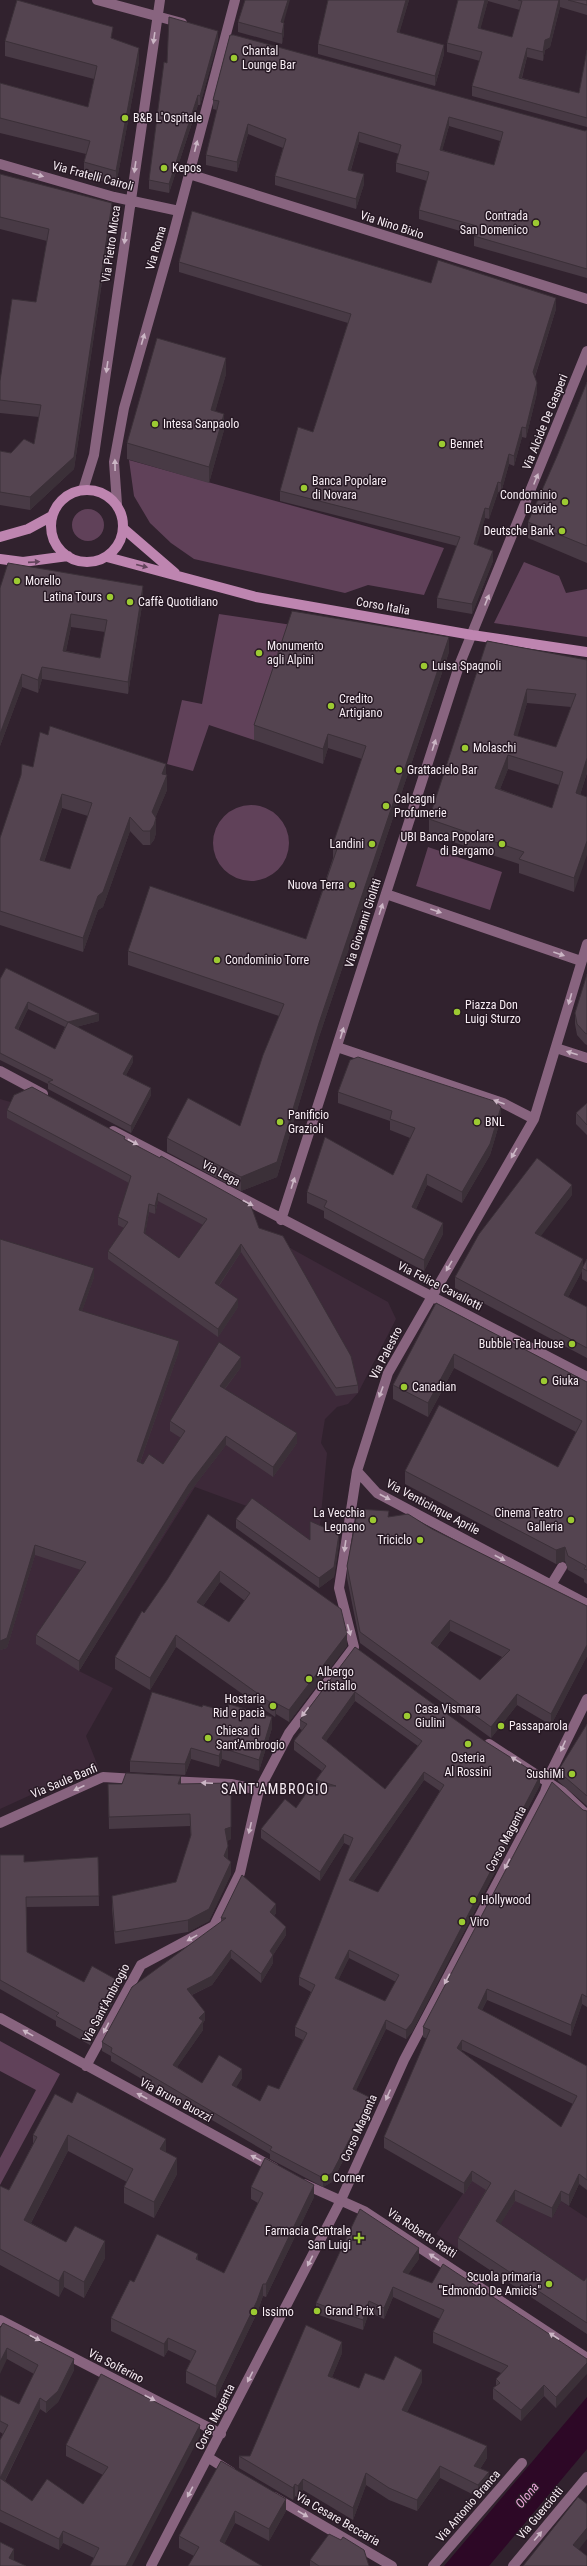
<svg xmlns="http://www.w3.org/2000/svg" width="587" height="2566" viewBox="0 0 587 2566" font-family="'Roboto Condensed',sans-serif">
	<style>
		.built { fill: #3d2939 }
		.green { fill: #604159 }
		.water { fill: #2d0826 }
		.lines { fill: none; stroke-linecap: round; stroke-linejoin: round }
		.street { stroke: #88647f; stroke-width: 10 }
		.secondary { stroke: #be85b0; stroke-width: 10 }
		.wall { fill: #483a45; fill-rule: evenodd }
		.shaded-wall { fill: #3b3038 }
		.building { fill: #544450; stroke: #3b3038; fill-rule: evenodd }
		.oneway { fill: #cbb6c5 }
		.oneway2 { fill: #63445c }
		.poi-dot { fill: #9cca32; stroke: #271924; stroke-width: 1.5 }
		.labels { text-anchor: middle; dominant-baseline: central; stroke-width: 3; stroke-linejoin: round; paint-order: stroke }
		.poi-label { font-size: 12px; fill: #f7edf4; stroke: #271924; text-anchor: start }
		.street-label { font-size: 12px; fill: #f7edf4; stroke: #271924 }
		.water-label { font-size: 13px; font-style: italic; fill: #eaa6d9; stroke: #271924 }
		.quarter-label { font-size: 14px; letter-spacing: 1px; fill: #f7edf4; stroke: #271924 }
	</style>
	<rect width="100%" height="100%" fill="#31222e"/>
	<!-- built -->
	<path class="built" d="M 0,1099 L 14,1103 L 259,1236 L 283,1244 L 388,1302 L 396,1319 L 358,1393 L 348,1404 L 337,1407 L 325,1419 L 321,1443 L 327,1453 L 319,1535 L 310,1556 L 252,1508 L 195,1487 L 79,1671 L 113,1688 L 86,1736 L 99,1769 L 70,1777 L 0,1809 Z
		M 478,2171 L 533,2209 L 552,2218 L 561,2201 L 587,2218 L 587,2334 L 436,2234 Z"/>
	<!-- green -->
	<path class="green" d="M 129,460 L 444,548 L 424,595 L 368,585 L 345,593 L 194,559 L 171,543 L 150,523 L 134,496 Z
		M72 525a16 16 0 1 1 32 0a16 16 0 1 1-32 0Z
		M 524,562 L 559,576 L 566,593 L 587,589 L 587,637 L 494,623 Z
		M 219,614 L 292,625 L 254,740 L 209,725 L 193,771 L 167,764 L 182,700 L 202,704 Z
		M213 843a38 38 0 1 1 76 0a38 38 0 1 1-76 0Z
		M 428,847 L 502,872 L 490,910 L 416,886 Z
		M 0,2041 L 60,2074 L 0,2185 L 0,2158 L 36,2090 L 0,2071 Z"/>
	<!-- water -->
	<path class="water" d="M 587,2397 L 587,2449 L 489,2566 L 444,2566 Z"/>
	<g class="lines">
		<!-- street -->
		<path class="street" d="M 97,0 L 182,23
			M 0,164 L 114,197 L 179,211
			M 189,174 L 587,299
			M 83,490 L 94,455 L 160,0
			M 117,504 L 114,462 L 124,408 L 172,239 L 235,0
			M 386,894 L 581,961
			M 337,1047 L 503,1103 L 534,1119
			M 556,1048 L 587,1058
			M 0,1071 L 43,1094
			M 113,1131 L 587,1377
			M 281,1220 L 460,663 L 587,351
			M 357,1471 L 377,1493 L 587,1604
			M 551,1585 L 562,1567
			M 354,1647 L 339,1588 L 357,1471 L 388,1373 L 534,1119 L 587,944
			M 489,1744 L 563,1792 L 587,1815
			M 168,1781 L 231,1784 L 259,1790
			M 0,1823 L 103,1777 L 136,1779
			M 0,2018 L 274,2168
			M 86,2066 L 141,1965 L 214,1926 L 240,1873 L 259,1790 L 289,1733 L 354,1647
			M 304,2184 L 364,2211 L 587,2358
			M 0,2320 L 221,2434
			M 209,2458 L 231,2472
			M 274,2497 L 392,2566
			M 151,2566 L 340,2202 L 404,2060 L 545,1792 L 551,1772 L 587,1699
			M 433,2566 L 522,2463
			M 513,2566 L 587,2477"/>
		<!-- secondary -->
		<path class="secondary" d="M51 526a36 36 0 1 1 72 0a36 36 0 1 1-72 0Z
			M 124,529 L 175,573
			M 0,537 L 28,529 L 52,516
			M 107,557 L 256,597 L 472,635 L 587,652
			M 0,559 L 23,562 L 68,556"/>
	</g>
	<!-- wall -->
	<path class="wall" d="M 328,0 L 409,0 L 399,33 L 444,54 L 435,86 L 318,54 L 318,44 Z
		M 458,0 L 587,0 L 587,15 L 560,7 L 550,47 L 545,50 L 543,61 L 527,57 L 522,78 L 579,93 L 587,50 L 587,127 L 472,96 L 472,86 L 480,61 L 447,52 L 447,43 ZM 488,1 L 520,10 L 512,37 L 480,29 Z
		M 238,22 L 284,23 L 284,33 L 282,44 L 238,32 Z
		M 230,35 L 585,131 L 587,130 L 587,278 L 474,246 L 474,235 L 419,219 L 419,210 L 427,181 L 396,172 L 396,163 L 399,154 L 359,142 L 351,170 L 364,184 L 356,209 L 275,185 L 275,176 L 283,148 L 248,134 L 237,172 L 206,165 L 206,155 L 217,110 L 213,109 L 213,100 ZM 449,126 L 500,141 L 494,165 L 442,150 Z
		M 113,38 L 139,62 L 116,185 L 84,176 L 84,162 L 86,154 L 0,133 L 0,83 L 88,107 L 94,79 L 5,56 L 5,41 Z
		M 218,40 L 200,105 L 198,105 L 169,193 L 149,189 L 149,180 L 167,63 Z
		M 0,174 L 112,215 L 74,469 L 30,510 L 0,505 L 0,451 L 11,453 L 34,444 L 39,417 L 0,413 L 0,381 L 36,302 L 47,241 L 0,229 Z
		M 179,262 L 431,283 L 556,309 L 535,377 L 537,393 L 526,438 L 522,437 L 514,466 L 509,464 L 501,493 L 498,492 L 489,519 L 485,518 L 476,545 L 493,561 L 472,614 L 437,608 L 437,598 L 457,546 L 280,501 L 280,491 L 313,432 L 348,323 L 179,272 Z
		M 226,374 L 215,411 L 224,430 L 209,483 L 127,459 L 127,443 Z
		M 587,382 L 587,563 L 528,538 L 528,522 L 557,456 Z
		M 0,588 L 143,599 L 128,694 L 42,679 L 38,693 L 22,687 L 0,746 ZM 71,627 L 105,632 L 100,658 L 66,651 Z
		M 487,641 L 587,660 L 587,773 L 580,795 L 574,892 L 519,873 L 519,864 L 429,834 L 429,819 ZM 527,703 L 571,707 L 556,747 L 517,736 ZM 508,769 L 559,785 L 552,808 L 500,789 Z
		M 449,652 L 319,1037 L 277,1177 L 241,1191 L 167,1152 L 167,1138 L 240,1126 L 279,1016 L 128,965 L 128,951 L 306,939 L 333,858 L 333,844 L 362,759 L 328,748 L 323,764 L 254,740 L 254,725 Z
		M 48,735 L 166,775 L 167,790 L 155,818 L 156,833 L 154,840 L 150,845 L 143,845 L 130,831 L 103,907 L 98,910 L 83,952 L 0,925 L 0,838 L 21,775 L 33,767 ZM 62,808 L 88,816 L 70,869 L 44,862 Z
		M 587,974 L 587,1045 L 585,1044 L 577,1035 L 575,1024 L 575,1013 Z
		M 0,979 L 99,1021 L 76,1027 L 133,1062 L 126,1075 L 151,1095 L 131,1133 L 48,1089 L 48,1084 L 0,1060 ZM 28,1009 L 65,1027 L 55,1049 L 18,1030 Z
		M 338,1092 L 501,1118 L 490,1155 L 462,1203 L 427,1185 L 416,1209 L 443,1234 L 424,1271 L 324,1218 L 324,1211 L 307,1203 L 307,1192 L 393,1175 L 410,1138 L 390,1130 L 390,1121 L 338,1103 Z
		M 587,1103 L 587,1135 L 576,1124 L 576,1113 Z
		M 7,1110 L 125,1140 L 259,1228 L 358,1385 L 358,1393 L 336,1396 L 241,1252 L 219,1286 L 238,1307 L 218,1337 L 108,1259 L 108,1251 L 124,1228 L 118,1225 L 118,1217 L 129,1183 L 7,1118 ZM 158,1201 L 203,1225 L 179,1258 L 145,1234 L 149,1212 L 155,1214 Z
		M 572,1195 L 540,1236 L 583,1267 L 587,1259 L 587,1282 L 582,1279 L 582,1271 L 568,1297 L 587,1307 L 587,1358 L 455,1288 L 455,1277 Z
		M 0,1239 L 94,1277 L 82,1311 L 179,1351 L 140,1463 L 143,1464 L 163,1464 L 181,1438 L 170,1431 L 170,1421 L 241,1367 L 225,1389 L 297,1443 L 273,1477 L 226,1445 L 189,1493 L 79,1671 L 36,1644 L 36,1635 L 81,1570 L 35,1555 L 7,1648 L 0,1650 Z
		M 436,1303 L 587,1382 L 587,1584 L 584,1582 L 584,1579 L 568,1570 L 565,1561 L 556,1564 L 405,1484 L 405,1471 L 558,1467 L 576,1432 L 454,1368 L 428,1417 L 393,1399 L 393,1385 Z
		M 208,1514 L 347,1646 L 289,1722 L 276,1714 L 275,1717 L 176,1647 L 150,1690 L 115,1669 L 115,1657 L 167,1580 ZM 220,1582 L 245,1601 L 229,1622 L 203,1606 Z
		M 389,1517 L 432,1529 L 587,1606 L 587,1656 L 551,1725 L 517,1705 L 491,1738 L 360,1643 L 347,1578 L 347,1566 ZM 450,1631 L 502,1657 L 480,1680 L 437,1648 Z
		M 236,1519 L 310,1540 L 339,1544 L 334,1577 L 319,1588 L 236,1528 Z
		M 355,1647 L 540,1785 L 412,2032 L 406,2039 L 386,2029 L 356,2090 L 371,2107 L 332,2182 L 323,2187 L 270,2159 L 270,2154 L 111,2061 L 111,2056 L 102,2051 L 102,2042 L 221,1922 L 221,1918 L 276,1913 L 274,1916 L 286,1935 L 273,1955 L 273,1963 L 261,1983 L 231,1958 L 212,1985 L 192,1995 L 205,2020 L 203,2023 L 203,2030 L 177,2067 L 202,2083 L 242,2078 L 236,2087 L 260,2101 L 279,2089 L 303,2040 L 295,2036 L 295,2027 L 311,1992 L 299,1985 L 299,1977 L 350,1846 L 344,1843 L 320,1881 L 261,1838 L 261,1829 L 296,1808 L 316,1786 L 316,1780 L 322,1771 L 294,1750 L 294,1741 L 302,1730 L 300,1729 L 300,1720 ZM 355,1701 L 418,1746 L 385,1789 L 326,1741 ZM 424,1780 L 440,1791 L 378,1892 L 353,1882 ZM 349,1958 L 396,1982 L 385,2001 L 338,1980 Z
		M 202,1707 L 272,1728 L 259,1771 L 222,1759 L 219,1767 L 191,1759 L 185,1775 L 130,1772 L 130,1761 Z
		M 587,1724 L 587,1806 L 558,1781 L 558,1771 Z
		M 108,1784 L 181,1784 L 231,1839 L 227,1841 L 228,1859 L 231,1874 L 209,1921 L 188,1932 L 115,1944 L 112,1909 L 112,1896 L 176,1882 L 191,1837 L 190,1826 L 109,1829 Z
		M 583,1810 L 587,1811 L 587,2007 L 582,2004 L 571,2036 L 487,2000 L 482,2010 L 587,2066 L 587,2190 L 579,2184 L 569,2206 L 561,2201 L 552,2218 L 515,2201 L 500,2224 L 584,2281 L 587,2277 L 587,2334 L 458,2249 L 458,2238 L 486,2190 L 472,2181 L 464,2194 L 384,2148 L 384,2137 L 427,2039 L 423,2037 L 423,2027 ZM 462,2050 L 573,2104 L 561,2127 L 461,2051 Z
		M 0,1855 L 24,1862 L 98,1857 L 99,1906 L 26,1907 L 27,1952 L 84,1982 L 119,1991 L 90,2045 L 56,2026 L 56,2021 L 0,1989 Z
		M 55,2094 L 166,2152 L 177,2174 L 154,2218 L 124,2203 L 124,2187 L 127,2182 L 68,2151 L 31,2223 L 66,2242 L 105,2258 L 84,2298 L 64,2287 L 59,2297 L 0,2265 L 0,2186 L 9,2190 L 33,2144 L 33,2135 Z
		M 251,2187 L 314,2197 L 266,2297 L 263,2296 L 257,2313 L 216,2398 L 186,2383 L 186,2371 L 191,2361 L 168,2350 L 164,2357 L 111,2331 L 111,2318 L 134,2282 L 198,2260 L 224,2273 L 258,2203 L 251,2199 Z
		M 419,2259 L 408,2274 L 587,2359 L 556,2408 L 544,2396 L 521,2421 L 493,2399 L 493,2388 L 496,2386 L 496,2379 L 501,2373 L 433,2343 L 433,2332 L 440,2319 L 393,2297 L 384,2319 L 369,2312 L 363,2330 L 316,2314 L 316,2303 Z
		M 0,2328 L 74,2370 L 58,2402 L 46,2413 L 40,2409 L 5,2481 L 32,2501 L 83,2504 L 103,2475 L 66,2456 L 66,2445 L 200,2436 L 94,2558 L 63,2543 L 59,2550 L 0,2522 L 0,2440 L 3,2434 L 0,2432 L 0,2395 L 19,2404 L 34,2374 L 7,2359 Z
		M 342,2353 L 332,2377 L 359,2388 L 384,2380 L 422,2382 L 407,2412 L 487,2458 L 480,2469 L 489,2484 L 478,2497 L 440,2478 L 417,2511 L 389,2500 L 366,2485 L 353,2520 L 303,2490 L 298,2498 L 295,2496 L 293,2500 L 239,2468 L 239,2456 L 250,2456 Z
		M 221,2461 L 286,2511 L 269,2541 L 235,2523 L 224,2544 L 194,2556 L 179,2548 L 179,2536 Z
		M 310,2560 L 369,2566 L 310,2566 Z"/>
	<!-- shaded-wall -->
	<path class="shaded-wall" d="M 288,0 L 290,0 L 281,32 L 281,22 Z
		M 406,0 L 409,0 L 397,41 L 397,32 Z
		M 485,0 L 488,0 L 488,1 L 478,38 L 478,28 Z
		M 559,0 L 560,0 L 560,7 L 550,47 L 545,50 L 543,61 L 543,52 L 545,40 Z
		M 284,23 L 284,33 L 282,44 L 282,34 Z
		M 218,31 L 218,40 L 200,105 L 200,96 Z
		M 444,45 L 444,54 L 435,86 L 435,76 Z
		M 139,48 L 139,62 L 116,185 L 116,171 Z
		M 527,48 L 527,57 L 519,87 L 519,78 Z
		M 198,95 L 198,105 L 169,193 L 169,184 Z
		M 449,117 L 449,126 L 440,159 L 440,150 Z
		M 248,124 L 248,134 L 237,172 L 237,162 Z
		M 359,132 L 359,142 L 348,179 L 348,170 Z
		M 364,174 L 364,184 L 356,209 L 356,199 Z
		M 112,203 L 112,215 L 74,469 L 30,510 L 30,497 Z
		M 556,298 L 556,309 L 533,382 L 533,372 Z
		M 226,358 L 226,374 L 211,426 L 211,410 Z
		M 537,383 L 537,393 L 526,438 L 526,428 Z
		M 224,414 L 224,430 L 209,483 L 209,467 Z
		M 522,427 L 522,437 L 514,466 L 514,456 Z
		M 509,454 L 509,464 L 501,493 L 501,483 Z
		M 498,482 L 498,492 L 489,519 L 489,509 Z
		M 485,508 L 485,518 L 474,555 L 474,544 Z
		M 493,551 L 493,561 L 472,614 L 472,604 Z
		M 143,586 L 143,599 L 128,694 L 128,682 Z
		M 71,614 L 71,627 L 63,664 L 63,651 Z
		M 449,637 L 449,652 L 319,1037 L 277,1177 L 241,1191 L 241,1177 L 319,1023 Z
		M 42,667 L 42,679 L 38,693 L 38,680 Z
		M 22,674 L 22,687 L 0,746 L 0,734 Z
		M 527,689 L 527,703 L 514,749 L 514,735 Z
		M 328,734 L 328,748 L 323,764 L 323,749 Z
		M 508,755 L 508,769 L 495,802 L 495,788 Z
		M 587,758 L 587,772 L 576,808 L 576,793 Z
		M 166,764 L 166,778 L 167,775 L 167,790 L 152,826 L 152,812 L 162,774 Z
		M 62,794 L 62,808 L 40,874 L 40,860 Z
		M 130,817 L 130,831 L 103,907 L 98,910 L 83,952 L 83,938 L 98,896 Z
		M 156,818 L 156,833 L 154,840 L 150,845 L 150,831 Z
		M 587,841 L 587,855 L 574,892 L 574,878 Z
		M 28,1002 L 28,1009 L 15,1035 L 15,1028 Z
		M 99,1014 L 99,1021 L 68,1029 L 68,1022 Z
		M 133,1056 L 133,1062 L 123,1081 L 123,1074 Z
		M 151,1088 L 151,1095 L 131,1133 L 131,1126 Z
		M 501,1107 L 501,1118 L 490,1155 L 462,1203 L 462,1192 Z
		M 427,1174 L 427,1185 L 412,1218 L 412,1207 Z
		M 572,1185 L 572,1195 L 535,1244 L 535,1233 Z
		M 158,1193 L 158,1201 L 155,1214 L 155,1206 Z
		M 149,1204 L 149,1212 L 144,1241 L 144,1233 Z
		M 443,1223 L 443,1234 L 424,1271 L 424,1260 Z
		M 241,1244 L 241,1252 L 215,1291 L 215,1283 Z
		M 583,1259 L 583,1269 L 582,1268 L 582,1271 L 564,1305 L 564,1295 Z
		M 94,1268 L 94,1277 L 79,1320 L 79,1310 Z
		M 238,1299 L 238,1307 L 218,1337 L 218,1329 Z
		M 179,1341 L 179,1351 L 137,1471 L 137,1461 Z
		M 454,1354 L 454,1368 L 428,1417 L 428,1403 Z
		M 241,1357 L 241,1367 L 220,1395 L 220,1386 Z
		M 297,1433 L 297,1443 L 273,1477 L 273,1467 Z
		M 226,1436 L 226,1445 L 189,1493 L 79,1671 L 79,1661 L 189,1484 Z
		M 339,1534 L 339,1544 L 334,1577 L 319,1588 L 319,1578 Z
		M 35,1545 L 35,1555 L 7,1648 L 0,1650 L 0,1641 Z
		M 565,1547 L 565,1561 L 556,1564 L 556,1550 Z
		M 220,1571 L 220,1582 L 197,1614 L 197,1602 Z
		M 450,1620 L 450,1631 L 431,1655 L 431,1643 Z
		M 347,1634 L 347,1646 L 289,1722 L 289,1710 Z
		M 176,1635 L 176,1647 L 150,1690 L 150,1678 Z
		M 587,1645 L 587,1656 L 551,1725 L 551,1714 Z
		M 355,1692 L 355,1701 L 322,1747 L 322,1738 Z
		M 517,1694 L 517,1705 L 491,1738 L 491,1727 Z
		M 276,1703 L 276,1714 L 275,1717 L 275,1706 Z
		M 272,1717 L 272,1728 L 259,1771 L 259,1760 Z
		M 191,1748 L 191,1759 L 185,1775 L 185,1764 Z
		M 222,1748 L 222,1759 L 219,1767 L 219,1756 Z
		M 424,1772 L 424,1780 L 349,1888 L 349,1880 Z
		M 181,1776 L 181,1788 L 178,1784 Z
		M 540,1776 L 540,1785 L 412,2032 L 406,2039 L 406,2030 Z
		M 231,1827 L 231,1839 L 225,1842 L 225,1829 Z
		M 344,1834 L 344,1843 L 320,1881 L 320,1872 Z
		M 228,1846 L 228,1858 L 224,1868 L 224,1856 Z
		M 231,1862 L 231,1874 L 209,1921 L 188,1932 L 188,1920 Z
		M 276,1904 L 276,1913 L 270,1921 L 270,1912 Z
		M 286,1927 L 286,1935 L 273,1955 L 273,1963 L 261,1983 L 261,1974 L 270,1951 Z
		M 231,1950 L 231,1958 L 212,1985 L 187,1997 L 187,1989 Z
		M 349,1950 L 349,1958 L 335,1987 L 335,1978 Z
		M 119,1981 L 119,1991 L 90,2045 L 90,2035 Z
		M 487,1989 L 487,2000 L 478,2018 L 478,2008 Z
		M 582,1994 L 582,2004 L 571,2036 L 571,2025 Z
		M 205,2012 L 205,2020 L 203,2023 L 203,2030 L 173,2073 L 173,2065 L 199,2018 Z
		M 386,2020 L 386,2029 L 353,2097 L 353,2089 Z
		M 462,2040 L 462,2050 L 457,2058 L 457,2048 Z
		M 242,2069 L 242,2078 L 232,2094 L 232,2085 Z
		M 371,2098 L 371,2107 L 332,2182 L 323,2187 L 323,2178 Z
		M 68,2135 L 68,2151 L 24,2236 L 24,2220 Z
		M 166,2139 L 166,2155 L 160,2149 Z
		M 177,2158 L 177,2174 L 154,2218 L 154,2202 Z
		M 472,2171 L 472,2181 L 464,2194 L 464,2183 Z
		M 579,2174 L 579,2184 L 569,2206 L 569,2195 Z
		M 314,2185 L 314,2197 L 266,2297 L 266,2284 Z
		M 515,2190 L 515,2201 L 496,2231 L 496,2221 Z
		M 561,2191 L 561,2201 L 552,2218 L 552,2208 Z
		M 105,2241 L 105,2258 L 84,2298 L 84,2282 Z
		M 419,2248 L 419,2259 L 403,2282 L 403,2272 Z
		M 198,2254 L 198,2266 L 196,2259 Z
		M 64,2271 L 64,2287 L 59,2297 L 59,2281 Z
		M 263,2284 L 263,2296 L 257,2313 L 216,2398 L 216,2386 Z
		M 393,2287 L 393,2297 L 384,2319 L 384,2308 Z
		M 369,2301 L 369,2312 L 363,2330 L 363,2320 Z
		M 168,2338 L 168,2350 L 164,2357 L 164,2344 Z
		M 342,2342 L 342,2353 L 328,2387 L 328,2376 Z
		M 7,2348 L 7,2359 L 0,2374 L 0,2362 Z
		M 74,2359 L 74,2370 L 58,2402 L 46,2413 L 46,2402 Z
		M 587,2363 L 587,2374 L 556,2408 L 556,2397 Z
		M 422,2370 L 422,2382 L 402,2422 L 402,2410 Z
		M 544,2385 L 544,2396 L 521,2421 L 521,2410 Z
		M 40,2398 L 40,2409 L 0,2490 L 0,2478 Z
		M 200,2425 L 200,2436 L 132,2566 L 126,2566 Z
		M 487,2446 L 487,2458 L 474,2478 L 474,2466 Z
		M 440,2466 L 440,2478 L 417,2511 L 417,2500 Z
		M 489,2472 L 489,2484 L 478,2497 L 478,2485 Z
		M 366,2473 L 366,2485 L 353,2520 L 353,2508 Z
		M 303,2479 L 303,2490 L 298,2498 L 298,2486 Z
		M 295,2484 L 295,2496 L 293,2500 L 293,2488 Z
		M 286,2499 L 286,2511 L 269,2541 L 269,2529 Z
		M 235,2511 L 235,2523 L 220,2553 L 220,2541 Z
		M 587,2528 L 587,2539 L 573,2557 L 573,2545 Z
		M 63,2531 L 63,2543 L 59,2550 L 59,2539 Z
		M 14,2549 L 14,2561 L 9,2558 Z"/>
	<!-- building -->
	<path class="building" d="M 17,0 L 113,27 L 111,38 L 139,48 L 116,171 L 84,162 L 90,141 L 0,118 L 0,83 L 88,107 L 97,66 L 5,41 Z
		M 245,0 L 288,0 L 281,22 L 284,23 L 282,34 L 238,22 Z
		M 328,0 L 406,0 L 397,32 L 444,45 L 435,76 L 318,44 Z
		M 458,0 L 485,0 L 478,28 L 512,37 L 522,1 L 518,0 L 559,0 L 550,38 L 545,40 L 543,52 L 527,48 L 519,78 L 579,93 L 587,50 L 587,118 L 472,86 L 482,52 L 447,43 Z
		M 568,0 L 587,0 L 587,5 Z
		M 169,17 L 218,31 L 200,96 L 198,95 L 169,184 L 149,180 L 164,62 L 167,63 Z
		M 230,35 L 234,35 L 585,131 L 587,130 L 587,269 L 474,236 L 477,226 L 419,210 L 429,172 L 396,163 L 401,145 L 359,132 L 348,170 L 364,174 L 356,199 L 275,176 L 286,139 L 248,124 L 237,162 L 206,155 L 219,101 L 213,100 ZM 449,117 L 503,132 L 494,165 L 440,150 Z
		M 0,174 L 112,203 L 74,457 L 30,497 L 0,492 L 0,451 L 11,453 L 24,439 L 34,444 L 41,405 L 0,400 L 0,381 L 12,299 L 36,302 L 49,229 L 0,217 Z
		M 192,211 L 431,283 L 438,260 L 556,298 L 533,372 L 537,383 L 526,428 L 522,427 L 514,456 L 509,454 L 501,483 L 498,482 L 489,509 L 485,508 L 474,544 L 493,551 L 472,604 L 437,598 L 460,537 L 280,491 L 298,427 L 313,432 L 351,314 L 179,262 Z
		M 157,338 L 226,358 L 211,410 L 224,414 L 209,467 L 127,443 Z
		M 587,382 L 587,546 L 528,522 L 557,456 Z
		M 8,563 L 143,586 L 128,682 L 42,667 L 38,680 L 22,674 L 0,734 L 0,588 ZM 71,614 L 107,620 L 100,658 L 63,651 Z
		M 292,611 L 449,637 L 319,1023 L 277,1162 L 241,1177 L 167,1138 L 188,1098 L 240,1126 L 263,1055 L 284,1004 L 128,951 L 150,886 L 306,939 L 338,846 L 333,844 L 366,746 L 328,734 L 323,749 L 254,725 Z
		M 487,641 L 587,660 L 587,758 L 576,793 L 587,797 L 587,841 L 574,878 L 519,859 L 524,852 L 429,819 ZM 527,689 L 576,694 L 556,747 L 514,735 ZM 508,755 L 563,772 L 552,808 L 495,788 Z
		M 50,726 L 166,764 L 162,774 L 167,775 L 152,812 L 156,818 L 154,825 L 150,831 L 143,831 L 130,817 L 103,892 L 98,896 L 83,938 L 0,911 L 0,838 L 21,775 L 22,764 L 33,767 L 40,732 L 48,735 ZM 62,794 L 92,803 L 70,869 L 40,860 Z
		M 6,968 L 99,1014 L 68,1022 L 28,1002 L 15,1028 L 55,1049 L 68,1022 L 133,1056 L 123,1074 L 151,1088 L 131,1126 L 48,1082 L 53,1080 L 0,1053 L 0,979 Z
		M 587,974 L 587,1034 L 585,1033 L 577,1024 L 575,1013 Z
		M 358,1057 L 494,1101 L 501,1107 L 490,1144 L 462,1192 L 427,1174 L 412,1207 L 443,1223 L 424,1260 L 324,1207 L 327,1201 L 307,1192 L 325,1137 L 393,1175 L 415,1128 L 390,1119 L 392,1111 L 338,1092 L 350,1060 Z
		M 32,1087 L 125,1137 L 124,1139 L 160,1158 L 161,1156 L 251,1206 L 259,1228 L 283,1236 L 351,1356 L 358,1385 L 336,1388 L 241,1244 L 215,1283 L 238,1299 L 218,1329 L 108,1251 L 128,1222 L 118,1217 L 131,1176 L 7,1110 L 14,1095 ZM 158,1193 L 207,1219 L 179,1258 L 144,1233 L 149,1204 L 155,1206 Z
		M 587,1103 L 587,1125 L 576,1113 Z
		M 537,1158 L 572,1185 L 535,1233 L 583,1259 L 564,1295 L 587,1307 L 587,1348 L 455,1277 L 479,1234 Z
		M 0,1239 L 94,1268 L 79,1310 L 179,1341 L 137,1461 L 143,1464 L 149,1454 L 163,1464 L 185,1431 L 170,1421 L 219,1342 L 241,1357 L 220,1386 L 297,1433 L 273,1467 L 226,1436 L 189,1484 L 79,1661 L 36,1635 L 86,1562 L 35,1545 L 7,1638 L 0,1641 Z
		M 587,1259 L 587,1271 L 582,1268 Z
		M 436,1303 L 587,1382 L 587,1570 L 584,1569 L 586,1566 L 568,1556 L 565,1547 L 556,1550 L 405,1471 L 439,1405 L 558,1467 L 582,1421 L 454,1354 L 428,1403 L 393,1385 Z
		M 252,1498 L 310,1540 L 310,1521 L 339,1534 L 334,1567 L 319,1578 L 236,1519 Z
		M 358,1509 L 389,1511 L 388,1517 L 408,1514 L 432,1529 L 587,1606 L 587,1645 L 551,1714 L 517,1694 L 491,1727 L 360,1632 L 347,1566 ZM 450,1620 L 510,1650 L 480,1680 L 431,1643 Z
		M 208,1514 L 341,1609 L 347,1634 L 289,1710 L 276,1703 L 275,1706 L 176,1635 L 150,1678 L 115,1657 L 142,1611 L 144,1613 L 167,1580 ZM 220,1571 L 250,1593 L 229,1622 L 197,1602 Z
		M 355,1647 L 483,1740 L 540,1776 L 412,2023 L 406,2030 L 386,2020 L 353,2089 L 371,2098 L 332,2173 L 323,2178 L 270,2150 L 272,2147 L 111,2052 L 112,2048 L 102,2042 L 132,1987 L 226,1918 L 221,1918 L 242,1875 L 276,1904 L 270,1912 L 286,1927 L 270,1951 L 273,1955 L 261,1974 L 231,1950 L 212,1976 L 187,1989 L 205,2012 L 199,2018 L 203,2021 L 173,2065 L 202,2083 L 219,2055 L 242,2069 L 232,2085 L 260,2101 L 268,2085 L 279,2089 L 307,2033 L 295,2027 L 315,1985 L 299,1977 L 353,1838 L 344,1834 L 320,1872 L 261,1829 L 285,1799 L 296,1808 L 311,1786 L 336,1786 L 316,1780 L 326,1766 L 294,1741 L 307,1724 L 300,1720 ZM 355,1692 L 422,1741 L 385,1789 L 322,1738 ZM 424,1772 L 444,1785 L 378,1892 L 349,1880 ZM 349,1950 L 399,1975 L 385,2001 L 335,1978 Z
		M 152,1692 L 202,1707 L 203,1705 L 227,1712 L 229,1704 L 272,1717 L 259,1760 L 222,1748 L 219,1756 L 191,1748 L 185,1764 L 130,1761 Z
		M 587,1724 L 587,1796 L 558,1771 Z
		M 126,1773 L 181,1776 L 178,1784 L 231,1783 L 231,1827 L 225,1829 L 228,1846 L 224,1856 L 231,1862 L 209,1909 L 188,1920 L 115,1932 L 112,1896 L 176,1882 L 191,1835 L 190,1814 L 109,1817 L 108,1784 L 122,1784 Z
		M 552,1782 L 583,1810 L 587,1811 L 587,1997 L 582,1994 L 571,2025 L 487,1989 L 478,2008 L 587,2066 L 587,2180 L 579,2174 L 569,2195 L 561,2191 L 552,2208 L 515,2190 L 496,2221 L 584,2281 L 587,2277 L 587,2323 L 458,2238 L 491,2183 L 472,2171 L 464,2183 L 384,2137 L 430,2030 L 423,2027 ZM 462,2040 L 577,2096 L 561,2127 L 457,2048 Z
		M 0,1855 L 24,1855 L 24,1862 L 98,1857 L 99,1896 L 26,1897 L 27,1952 L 84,1982 L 92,1966 L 119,1981 L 90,2035 L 56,2016 L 59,2013 L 0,1980 Z
		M 77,2092 L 166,2139 L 160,2149 L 177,2158 L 154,2202 L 124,2187 L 133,2169 L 68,2135 L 24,2220 L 66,2242 L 75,2226 L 105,2241 L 84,2282 L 64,2271 L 59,2281 L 0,2249 L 0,2186 L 9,2190 L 37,2137 L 33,2135 L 55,2094 L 72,2103 Z
		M 265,2158 L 314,2185 L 266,2284 L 263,2284 L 257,2301 L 216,2386 L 186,2371 L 196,2351 L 168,2338 L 164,2344 L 111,2318 L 130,2280 L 134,2282 L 157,2234 L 198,2254 L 196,2259 L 224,2273 L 263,2193 L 251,2187 Z
		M 360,2209 L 419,2248 L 403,2272 L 432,2283 L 443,2264 L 587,2359 L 587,2363 L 556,2397 L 544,2385 L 521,2410 L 493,2388 L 500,2383 L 496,2379 L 508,2366 L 433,2332 L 444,2310 L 393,2287 L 384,2308 L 369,2301 L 363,2320 L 316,2303 Z
		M 3,2323 L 74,2359 L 58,2391 L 46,2402 L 40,2398 L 0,2478 L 32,2501 L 47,2479 L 83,2504 L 108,2467 L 66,2445 L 101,2374 L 200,2425 L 126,2566 L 90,2566 L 99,2548 L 63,2531 L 59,2539 L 0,2510 L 0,2440 L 8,2425 L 0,2421 L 0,2395 L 19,2404 L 38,2365 L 7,2348 L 0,2362 L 0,2328 Z
		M 306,2325 L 342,2342 L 328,2376 L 359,2388 L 365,2373 L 384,2380 L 395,2356 L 422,2370 L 402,2410 L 487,2446 L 474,2466 L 489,2472 L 478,2485 L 440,2466 L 417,2500 L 389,2488 L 366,2473 L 353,2508 L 303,2479 L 298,2486 L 295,2484 L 293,2488 L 239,2456 L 250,2456 Z
		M 221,2461 L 286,2499 L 269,2529 L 235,2511 L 220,2541 L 262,2566 L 188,2566 L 199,2547 L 179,2536 Z
		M 578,2497 L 587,2504 L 587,2528 L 573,2545 L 587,2556 L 587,2566 L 523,2566 Z
		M 329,2534 L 341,2540 L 343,2537 L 364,2550 L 369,2566 L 319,2566 L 310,2560 Z
		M 0,2542 L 14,2549 L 9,2558 L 26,2566 L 0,2566 Z"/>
	<!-- one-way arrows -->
	<defs><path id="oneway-solid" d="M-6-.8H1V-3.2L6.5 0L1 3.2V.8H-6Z"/></defs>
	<g class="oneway">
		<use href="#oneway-solid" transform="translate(154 38) rotate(98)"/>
		<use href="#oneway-solid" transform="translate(196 146) rotate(-76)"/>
		<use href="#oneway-solid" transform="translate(135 167) rotate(98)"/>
		<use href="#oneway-solid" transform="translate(38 175) rotate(16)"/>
		<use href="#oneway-solid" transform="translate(125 238) rotate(98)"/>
		<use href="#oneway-solid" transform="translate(143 339) rotate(-74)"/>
		<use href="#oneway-solid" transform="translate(107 367) rotate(98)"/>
		<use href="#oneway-solid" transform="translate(115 465) rotate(-91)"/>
		<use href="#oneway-solid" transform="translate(536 479) rotate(-68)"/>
		<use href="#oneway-solid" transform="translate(487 600) rotate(-68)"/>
		<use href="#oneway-solid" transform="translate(434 745) rotate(-72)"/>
		<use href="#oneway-solid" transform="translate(381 909) rotate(-72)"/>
		<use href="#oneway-solid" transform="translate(436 911) rotate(19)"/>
		<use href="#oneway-solid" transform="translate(559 954) rotate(19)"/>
		<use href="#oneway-solid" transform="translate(570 999) rotate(106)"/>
		<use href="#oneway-solid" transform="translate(342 1033) rotate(-73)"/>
		<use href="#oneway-solid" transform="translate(572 1053) rotate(-162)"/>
		<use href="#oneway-solid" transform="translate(499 1102) rotate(-160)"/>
		<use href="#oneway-solid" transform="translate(133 1142) rotate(28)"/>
		<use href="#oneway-solid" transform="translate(514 1153) rotate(120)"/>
		<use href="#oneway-solid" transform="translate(293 1183) rotate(-72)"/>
		<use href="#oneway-solid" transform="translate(248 1203) rotate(28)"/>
		<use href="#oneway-solid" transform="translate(449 1266) rotate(120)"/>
		<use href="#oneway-solid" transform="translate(381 1392) rotate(110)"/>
		<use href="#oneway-solid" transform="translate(385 1497) rotate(28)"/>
		<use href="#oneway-solid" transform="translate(345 1546) rotate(98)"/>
		<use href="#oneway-solid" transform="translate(500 1558) rotate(28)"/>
		<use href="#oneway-solid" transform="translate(349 1630) rotate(74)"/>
		<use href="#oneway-solid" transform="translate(305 1712) rotate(127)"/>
		<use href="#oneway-solid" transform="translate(563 1746) rotate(114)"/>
		<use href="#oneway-solid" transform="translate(516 1760) rotate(-148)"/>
		<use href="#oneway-solid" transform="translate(207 1783) rotate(-177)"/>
		<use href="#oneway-solid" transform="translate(79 1788) rotate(156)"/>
		<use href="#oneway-solid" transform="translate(250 1828) rotate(103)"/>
		<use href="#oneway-solid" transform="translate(507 1864) rotate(118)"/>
		<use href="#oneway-solid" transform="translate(192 1938) rotate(151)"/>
		<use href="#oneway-solid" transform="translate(447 1979) rotate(118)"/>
		<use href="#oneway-solid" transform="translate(106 2028) rotate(117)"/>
		<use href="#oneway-solid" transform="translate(28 2033) rotate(-151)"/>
		<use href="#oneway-solid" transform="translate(388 2095) rotate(114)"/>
		<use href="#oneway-solid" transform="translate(142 2096) rotate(-152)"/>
		<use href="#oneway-solid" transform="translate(256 2158) rotate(-152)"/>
		<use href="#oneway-solid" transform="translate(434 2257) rotate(-147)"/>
		<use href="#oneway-solid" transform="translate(310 2261) rotate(117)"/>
		<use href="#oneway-solid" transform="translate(554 2336) rotate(-147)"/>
		<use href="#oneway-solid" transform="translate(35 2338) rotate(27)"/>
		<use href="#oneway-solid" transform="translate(250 2377) rotate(117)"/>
		<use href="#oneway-solid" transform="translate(150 2398) rotate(27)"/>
		<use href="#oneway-solid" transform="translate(190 2492) rotate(118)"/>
		<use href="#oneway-solid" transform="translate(303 2514) rotate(30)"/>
		<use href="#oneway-solid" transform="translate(538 2536) rotate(-50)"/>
	</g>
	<g class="oneway2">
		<use href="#oneway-solid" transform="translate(34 562) rotate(-4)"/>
		<use href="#oneway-solid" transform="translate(142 566) rotate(14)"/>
	</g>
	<!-- markers -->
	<g class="poi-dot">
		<circle cx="234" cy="58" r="4"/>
		<circle cx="125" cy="118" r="4"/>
		<circle cx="164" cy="168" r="4"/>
		<circle cx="536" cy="223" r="4"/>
		<circle cx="155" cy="424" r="4"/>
		<circle cx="442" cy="444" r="4"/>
		<circle cx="304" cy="488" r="4"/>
		<circle cx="565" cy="502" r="4"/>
		<circle cx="562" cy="531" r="4"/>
		<circle cx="17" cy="581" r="4"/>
		<circle cx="110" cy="597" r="4"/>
		<circle cx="130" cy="602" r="4"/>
		<circle cx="259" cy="653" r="4"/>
		<circle cx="424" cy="666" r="4"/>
		<circle cx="331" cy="706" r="4"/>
		<circle cx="465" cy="748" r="4"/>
		<circle cx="399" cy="770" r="4"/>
		<circle cx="386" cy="806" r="4"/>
		<circle cx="372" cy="844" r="4"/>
		<circle cx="502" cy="844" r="4"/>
		<circle cx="352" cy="885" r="4"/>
		<circle cx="217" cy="960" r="4"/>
		<circle cx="457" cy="1012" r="4"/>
		<circle cx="280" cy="1122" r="4"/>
		<circle cx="477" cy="1122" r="4"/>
		<circle cx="572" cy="1344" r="4"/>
		<circle cx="544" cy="1381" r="4"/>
		<circle cx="404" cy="1387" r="4"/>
		<circle cx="373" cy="1520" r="4"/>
		<circle cx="571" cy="1520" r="4"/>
		<circle cx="420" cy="1540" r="4"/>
		<circle cx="309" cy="1679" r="4"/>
		<circle cx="273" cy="1706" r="4"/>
		<circle cx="407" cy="1716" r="4"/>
		<circle cx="501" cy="1726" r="4"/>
		<circle cx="208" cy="1738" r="4"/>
		<circle cx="468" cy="1744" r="4"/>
		<circle cx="572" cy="1774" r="4"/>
		<circle cx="473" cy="1900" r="4"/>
		<circle cx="462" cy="1922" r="4"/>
		<circle cx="325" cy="2178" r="4"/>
		<path d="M357 2232h4v4h4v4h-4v4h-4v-4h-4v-4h4z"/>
		<circle cx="549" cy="2284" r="4"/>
		<circle cx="317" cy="2311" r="4"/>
		<circle cx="254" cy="2312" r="4"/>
	</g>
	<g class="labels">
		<!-- poi labels -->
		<g class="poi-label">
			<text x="242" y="51">Chantal<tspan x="242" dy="14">Lounge Bar</tspan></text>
			<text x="133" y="118">B&amp;B L'Ospitale</text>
			<text x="172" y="168">Kepos</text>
			<text x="528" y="216" text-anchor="end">Contrada<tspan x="528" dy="14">San Domenico</tspan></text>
			<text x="163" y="424">Intesa Sanpaolo</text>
			<text x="450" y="444">Bennet</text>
			<text x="312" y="481">Banca Popolare<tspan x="312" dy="14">di Novara</tspan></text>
			<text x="557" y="495" text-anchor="end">Condominio<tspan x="557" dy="14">Davide</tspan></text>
			<text x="554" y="531" text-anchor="end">Deutsche Bank</text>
			<text x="25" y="581">Morello</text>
			<text x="102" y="597" text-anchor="end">Latina Tours</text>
			<text x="138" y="602">Caffè Quotidiano</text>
			<text x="267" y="646">Monumento<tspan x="267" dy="14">agli Alpini</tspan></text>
			<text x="432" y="666">Luisa Spagnoli</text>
			<text x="339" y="699">Credito<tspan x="339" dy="14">Artigiano</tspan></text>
			<text x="473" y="748">Molaschi</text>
			<text x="407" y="770">Grattacielo Bar</text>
			<text x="394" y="799">Calcagni<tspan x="394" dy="14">Profumerie</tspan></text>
			<text x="494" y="837" text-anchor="end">UBI Banca Popolare<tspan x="494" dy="14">di Bergamo</tspan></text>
			<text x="364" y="844" text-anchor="end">Landini</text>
			<text x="344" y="885" text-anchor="end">Nuova Terra</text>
			<text x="225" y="960">Condominio Torre</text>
			<text x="465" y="1005">Piazza Don<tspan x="465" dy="14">Luigi Sturzo</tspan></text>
			<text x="288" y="1115">Panificio<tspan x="288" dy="14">Grazioli</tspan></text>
			<text x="485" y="1122">BNL</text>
			<text x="564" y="1344" text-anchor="end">Bubble Tea House</text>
			<text x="552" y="1381">Giuka</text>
			<text x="412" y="1387">Canadian</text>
			<text x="365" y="1513" text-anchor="end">La Vecchia<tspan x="365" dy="14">Legnano</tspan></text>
			<text x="563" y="1513" text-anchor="end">Cinema Teatro<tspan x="563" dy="14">Galleria</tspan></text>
			<text x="412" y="1540" text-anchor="end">Triciclo</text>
			<text x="317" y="1672">Albergo<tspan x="317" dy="14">Cristallo</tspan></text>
			<text x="265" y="1699" text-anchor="end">Hostaria<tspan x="265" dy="14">Rid e pacià</tspan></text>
			<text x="415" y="1709">Casa Vismara<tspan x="415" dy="14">Giulini</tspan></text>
			<text x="509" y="1726">Passaparola</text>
			<text x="216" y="1731">Chiesa di<tspan x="216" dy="14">Sant'Ambrogio</tspan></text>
			<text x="468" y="1758" text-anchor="middle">Osteria<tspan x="468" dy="14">Al Rossini</tspan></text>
			<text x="564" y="1774" text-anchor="end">SushiMi</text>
			<text x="481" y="1900">Hollywood</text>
			<text x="470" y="1922">Viro</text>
			<text x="333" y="2178">Corner</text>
			<text x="351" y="2231" text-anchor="end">Farmacia Centrale<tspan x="351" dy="14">San Luigi</tspan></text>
			<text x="541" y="2277" text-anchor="end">Scuola primaria<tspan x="541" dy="14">"Edmondo De Amicis"</tspan></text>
			<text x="325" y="2311">Grand Prix 1</text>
			<text x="262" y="2312">Issimo</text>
		</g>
		<!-- street labels -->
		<g class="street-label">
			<text transform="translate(93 176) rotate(15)">Via Fratelli Cairoli</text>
			<text transform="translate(392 225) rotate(18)">Via Nino Bixio</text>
			<text transform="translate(111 244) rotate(-82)">Via Pietro Micca</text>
			<text transform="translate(156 248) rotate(-74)">Via Roma</text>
			<text transform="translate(545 422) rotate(-68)">Via Alcide De Gasperi</text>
			<text transform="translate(383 606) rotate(10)">Corso Italia</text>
			<text transform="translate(363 923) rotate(-72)">Via Giovanni Giolitti</text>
			<text transform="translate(221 1173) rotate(28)">Via Lega</text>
			<text transform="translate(440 1286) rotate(27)">Via Felice Cavallotti</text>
			<text transform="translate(386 1353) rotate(-63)">Via Palestro</text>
			<text transform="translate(433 1507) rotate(28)">Via Venticinque Aprile</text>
			<text transform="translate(64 1781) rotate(-23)">Via Saule Banfi</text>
			<text transform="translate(506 1839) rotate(-62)">Corso Magenta</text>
			<text transform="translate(106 2003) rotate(-62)">Via Sant'Ambrogio</text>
			<text transform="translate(176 2100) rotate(28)">Via Bruno Buozzi</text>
			<text transform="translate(359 2128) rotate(-66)">Corso Magenta</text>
			<text transform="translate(422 2233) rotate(33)">Via Roberto Ratti</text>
			<text transform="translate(116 2366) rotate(27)">Via Solferino</text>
			<text transform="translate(215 2417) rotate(-63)">Corso Magenta</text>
			<text transform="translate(468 2506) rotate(-49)">Via Antonio Branca</text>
			<text transform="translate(540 2513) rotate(-50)">Via Guerciotti</text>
			<text transform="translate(338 2519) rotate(30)">Via Cesare Beccaria</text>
		</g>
		<!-- water labels -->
		<g class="water-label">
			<text transform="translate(527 2495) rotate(-50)">Olona</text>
		</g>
		<!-- quarter labels -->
		<g class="quarter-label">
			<text x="275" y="1789">SANT'AMBROGIO</text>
		</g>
	</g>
</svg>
